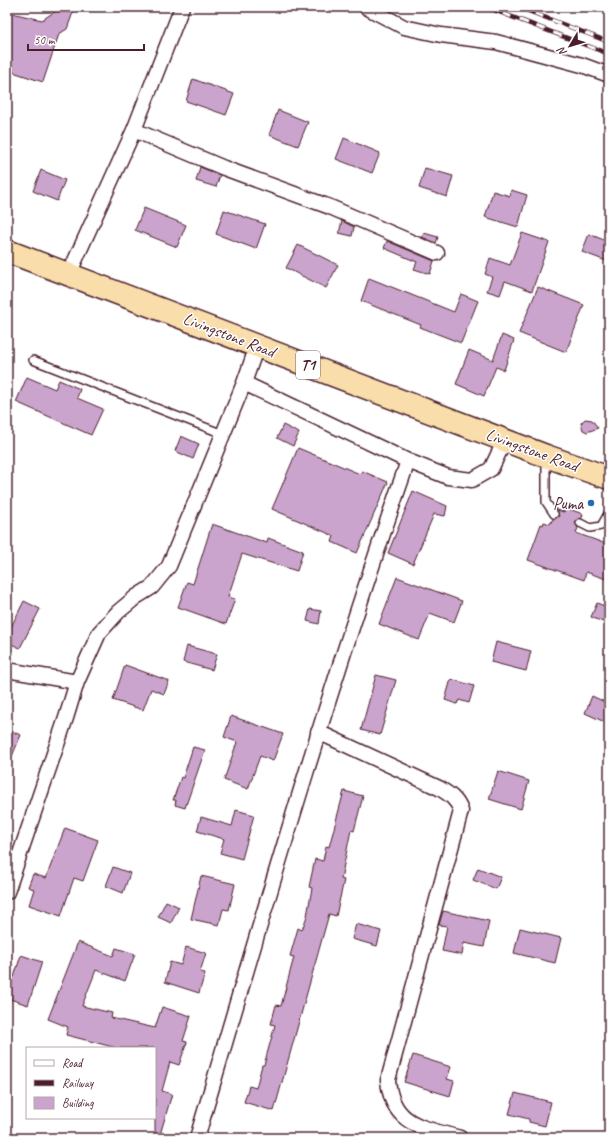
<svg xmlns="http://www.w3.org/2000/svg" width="616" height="1145" viewBox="0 0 616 1145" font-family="Caveat,sans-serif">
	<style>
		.building { fill: #caa4cd; stroke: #4a1f2b }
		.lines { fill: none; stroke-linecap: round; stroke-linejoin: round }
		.service-casing { stroke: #4a1f2b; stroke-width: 10 }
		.minor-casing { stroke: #4a1f2b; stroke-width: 17 }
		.trunk-casing { stroke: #4a1f2b; stroke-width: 25 }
		.service { stroke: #fff; stroke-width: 7 }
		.minor { stroke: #fff; stroke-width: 14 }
		.trunk { stroke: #f9deab; stroke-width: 22 }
		.rail-casing { stroke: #4a1f2b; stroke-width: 4.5 }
		.rail { stroke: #fff; stroke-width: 3; stroke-dasharray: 9; stroke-linecap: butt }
		.poi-dot { fill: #1f6fb2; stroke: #fff; stroke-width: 1.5 }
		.labels { text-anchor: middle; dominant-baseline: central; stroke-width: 3; stroke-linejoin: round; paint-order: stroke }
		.shield { fill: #fff; stroke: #80626b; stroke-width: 1 }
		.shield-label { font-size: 16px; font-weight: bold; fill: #4a1f2b }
		.street-label { font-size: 17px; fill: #4a1f2b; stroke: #fff }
		.poi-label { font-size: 17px; fill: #4a1f2b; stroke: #fff; text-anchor: end }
	</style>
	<rect width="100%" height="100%" fill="#fff"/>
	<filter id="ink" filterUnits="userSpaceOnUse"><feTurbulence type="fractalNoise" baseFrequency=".025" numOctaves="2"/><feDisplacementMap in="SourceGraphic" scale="8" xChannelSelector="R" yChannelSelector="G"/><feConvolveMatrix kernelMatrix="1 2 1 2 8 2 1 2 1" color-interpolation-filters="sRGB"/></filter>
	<g filter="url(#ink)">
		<!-- building -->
		<path class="building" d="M 62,7 L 75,7 L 67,29 L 59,34 L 43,82 L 7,70 L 7,12 L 42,20 Z
			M 193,79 L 234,94 L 226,115 L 186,101 Z
			M 278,110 L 308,122 L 298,146 L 269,135 Z
			M 344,138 L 380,153 L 372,173 L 336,159 Z
			M 200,167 L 220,175 L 216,187 L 196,181 Z
			M 425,168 L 453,176 L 447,197 L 419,188 Z
			M 41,170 L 65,180 L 57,201 L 33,191 Z
			M 511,190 L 527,195 L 518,227 L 485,217 L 493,191 L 510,196 Z
			M 144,208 L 186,225 L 177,247 L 135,230 Z
			M 224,210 L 265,224 L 256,249 L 216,234 Z
			M 342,221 L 354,227 L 352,236 L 339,233 Z
			M 424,233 L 438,237 L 436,243 L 422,237 Z
			M 522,233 L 549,242 L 532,291 L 505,281 L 500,295 L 487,291 L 492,277 L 485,274 L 490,258 L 510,265 Z
			M 589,234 L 609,242 L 609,262 L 582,252 Z
			M 387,241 L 434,261 L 430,274 L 414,269 L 417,262 L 384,248 Z
			M 298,245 L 338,265 L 326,288 L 286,268 Z
			M 369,278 L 454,312 L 461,294 L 478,301 L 461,343 L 420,327 L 421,325 L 361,301 Z
			M 538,287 L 584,305 L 566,352 L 519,333 Z
			M 502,335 L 514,340 L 504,370 L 496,367 L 484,396 L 456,384 L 469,350 L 493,360 Z
			M 27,377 L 55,389 L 59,380 L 80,389 L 77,398 L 103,409 L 91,435 L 16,402 Z
			M 585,419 L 592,420 L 598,428 L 587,432 L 583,430 L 581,423 Z
			M 283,425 L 299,433 L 293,446 L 277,438 Z
			M 181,436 L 199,444 L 193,459 L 175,451 Z
			M 298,448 L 360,474 L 362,471 L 388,482 L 357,553 L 332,542 L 334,536 L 272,509 Z
			M 413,491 L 447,506 L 445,516 L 434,514 L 413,564 L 388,553 Z
			M 566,508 L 583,514 L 582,518 L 575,521 L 578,528 L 576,533 L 609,545 L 609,580 L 586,572 L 584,580 L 528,560 L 541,524 L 543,525 L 544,522 L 550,524 L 553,519 L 559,516 L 557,510 L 564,512 Z
			M 212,524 L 267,543 L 268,538 L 303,551 L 297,571 L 242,554 L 228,597 L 235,599 L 226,624 L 178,607 L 187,582 L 193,584 Z
			M 397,577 L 462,601 L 454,622 L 430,613 L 419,640 L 379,624 Z
			M 24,601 L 40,609 L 20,648 L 7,642 L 7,635 Z
			M 597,603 L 609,608 L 603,622 L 591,617 Z
			M 310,609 L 321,611 L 319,624 L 307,621 Z
			M 496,642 L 531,651 L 526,671 L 491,662 Z
			M 187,646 L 217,654 L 212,670 L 183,662 Z
			M 125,665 L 169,681 L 164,694 L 151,689 L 143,710 L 113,700 Z
			M 376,675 L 396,680 L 380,735 L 361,730 Z
			M 451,679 L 474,686 L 469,703 L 459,700 L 457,704 L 445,700 Z
			M 592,696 L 609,704 L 609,724 L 585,713 Z
			M 231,716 L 283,734 L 273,761 L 260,756 L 248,789 L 224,780 L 237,742 L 224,737 Z
			M 7,730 L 21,735 L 7,768 Z
			M 193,747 L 205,750 L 185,808 L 175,805 L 176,800 L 173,800 L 181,777 L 183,778 Z
			M 498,771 L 529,781 L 521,809 L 489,799 Z
			M 344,791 L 363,796 L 354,831 L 351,830 L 341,879 L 344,880 L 336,916 L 329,914 L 274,1111 L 244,1102 L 249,1086 L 256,1088 L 262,1065 L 264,1065 L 275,1025 L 271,1024 L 276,1005 L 281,1006 L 294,957 L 290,956 L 298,928 L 302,930 L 307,916 L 312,888 L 309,887 L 315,859 L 323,861 L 326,846 L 329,847 Z
			M 236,810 L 254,815 L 242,859 L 220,853 L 224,839 L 197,831 L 201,817 L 232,826 Z
			M 65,828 L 98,840 L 83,881 L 74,878 L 61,916 L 29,905 L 34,889 L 28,887 L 33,874 L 46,878 Z
			M 113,867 L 130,873 L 123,893 L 106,886 Z
			M 478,868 L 501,877 L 496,889 L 473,880 Z
			M 201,876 L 235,884 L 229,910 L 223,909 L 219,925 L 191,919 Z
			M 166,901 L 179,907 L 171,923 L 158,917 Z
			M 443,911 L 489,921 L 484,947 L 464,943 L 462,955 L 442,951 L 447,926 L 439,925 Z
			M 356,924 L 381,931 L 377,946 L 352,939 Z
			M 520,928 L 561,938 L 555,963 L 514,953 Z
			M 78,942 L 113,956 L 116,948 L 135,954 L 125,981 L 96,970 L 82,1006 L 112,1013 L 111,1018 L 155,1028 L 162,1007 L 191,1016 L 183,1041 L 187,1042 L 179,1065 L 170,1062 L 162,1091 L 172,1094 L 159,1138 L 155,1138 L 155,1048 L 117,1048 L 66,1035 L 68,1027 L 48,1019 Z
			M 186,947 L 206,953 L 200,972 L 205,973 L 199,993 L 165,982 L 170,962 L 181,965 Z
			M 21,955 L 42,962 L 28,1005 L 7,998 L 7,975 L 14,977 Z
			M 413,1055 L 451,1067 L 447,1079 L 454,1081 L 450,1096 L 404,1082 Z
			M 515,1093 L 551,1102 L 545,1126 L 529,1122 L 529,1119 L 509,1114 Z"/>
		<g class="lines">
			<!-- service casing -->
			<g class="service-casing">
				<path id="service" d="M 33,360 L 223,434
					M 546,459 L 546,502 L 554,514
					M 580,523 L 590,528 L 601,526 L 609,512"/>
			</g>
			<!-- minor casing -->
			<g class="minor-casing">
				<path id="minor" d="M 366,7 L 404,27 L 441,35 L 496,42 L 582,65 L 609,75
					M 134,130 L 224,168 L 330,207 L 437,253
					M 69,274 L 134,130 L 182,7
					M 244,383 L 408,461 L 448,477 L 472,480 L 491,469 L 505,440
					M 7,670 L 77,682
					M 318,732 L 439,788 C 449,794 457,799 461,811 L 388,1080 C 392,1126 423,1127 460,1138
					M 7,892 L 66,718 L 77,682 L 99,633 L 118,612 L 136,597 L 152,587 L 169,566 L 244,383 L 257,346
					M 197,1138 C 264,911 330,684 408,461"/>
			</g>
			<!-- trunk casing -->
			<g class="trunk-casing">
				<path id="trunk" d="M 7,251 L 546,456 L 609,478"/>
			</g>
			<!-- service -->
			<use href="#service" class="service"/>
			<!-- minor -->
			<use href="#minor" class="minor"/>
			<!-- trunk -->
			<use href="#trunk" class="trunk"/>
			<!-- rail casing -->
			<g class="rail-casing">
				<path id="rail" d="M 486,7 L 609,54
					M 518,7 L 609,42"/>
			</g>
			<!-- rail -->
			<use href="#rail" class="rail"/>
		</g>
	</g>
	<!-- markers -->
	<circle class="poi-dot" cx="591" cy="503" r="4"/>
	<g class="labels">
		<!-- shield labels -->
		<rect class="shield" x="296" y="351" width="24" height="28" rx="3"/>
		<g class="shield-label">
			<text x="308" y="365">T1</text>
		</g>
		<!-- street labels -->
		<g class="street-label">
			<text transform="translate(229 335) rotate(21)">Livingstone Road</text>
			<text transform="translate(532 450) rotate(20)">Livingstone Road</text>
		</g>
		<!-- poi labels -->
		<g class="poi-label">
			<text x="583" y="503">Puma</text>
		</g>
	</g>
	<!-- margin -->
	<rect width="616" height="1145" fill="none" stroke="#fff" stroke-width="24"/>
	<rect x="12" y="12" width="592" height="1121" fill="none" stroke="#4a1f2b" stroke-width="1.5" filter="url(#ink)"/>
	<!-- legend -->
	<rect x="26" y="1047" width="130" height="72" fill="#ffffff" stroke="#b7a5aa"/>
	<rect x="34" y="1060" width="20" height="6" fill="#ffffff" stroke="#b7a5aa"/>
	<text x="62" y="1067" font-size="12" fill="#4a1f2b">Road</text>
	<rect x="34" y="1080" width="20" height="6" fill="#4a1f2b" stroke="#b7a5aa"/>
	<text x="62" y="1087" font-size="12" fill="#4a1f2b">Railway</text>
	<rect x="34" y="1097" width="20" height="12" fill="#caa4cd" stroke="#b7a5aa"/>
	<text x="62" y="1107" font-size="12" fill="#4a1f2b">Building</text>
	<!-- north arrow -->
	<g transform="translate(570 46) rotate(232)" stroke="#ffffff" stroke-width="3" paint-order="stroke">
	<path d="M0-3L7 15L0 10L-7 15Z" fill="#4a1f2b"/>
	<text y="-6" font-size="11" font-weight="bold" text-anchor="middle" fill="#4a1f2b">N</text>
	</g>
	<!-- scale -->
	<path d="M28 44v6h116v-6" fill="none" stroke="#4a1f2b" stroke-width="2"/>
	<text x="34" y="44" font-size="12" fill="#4a1f2b" stroke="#ffffff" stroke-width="3" paint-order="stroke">50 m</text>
</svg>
